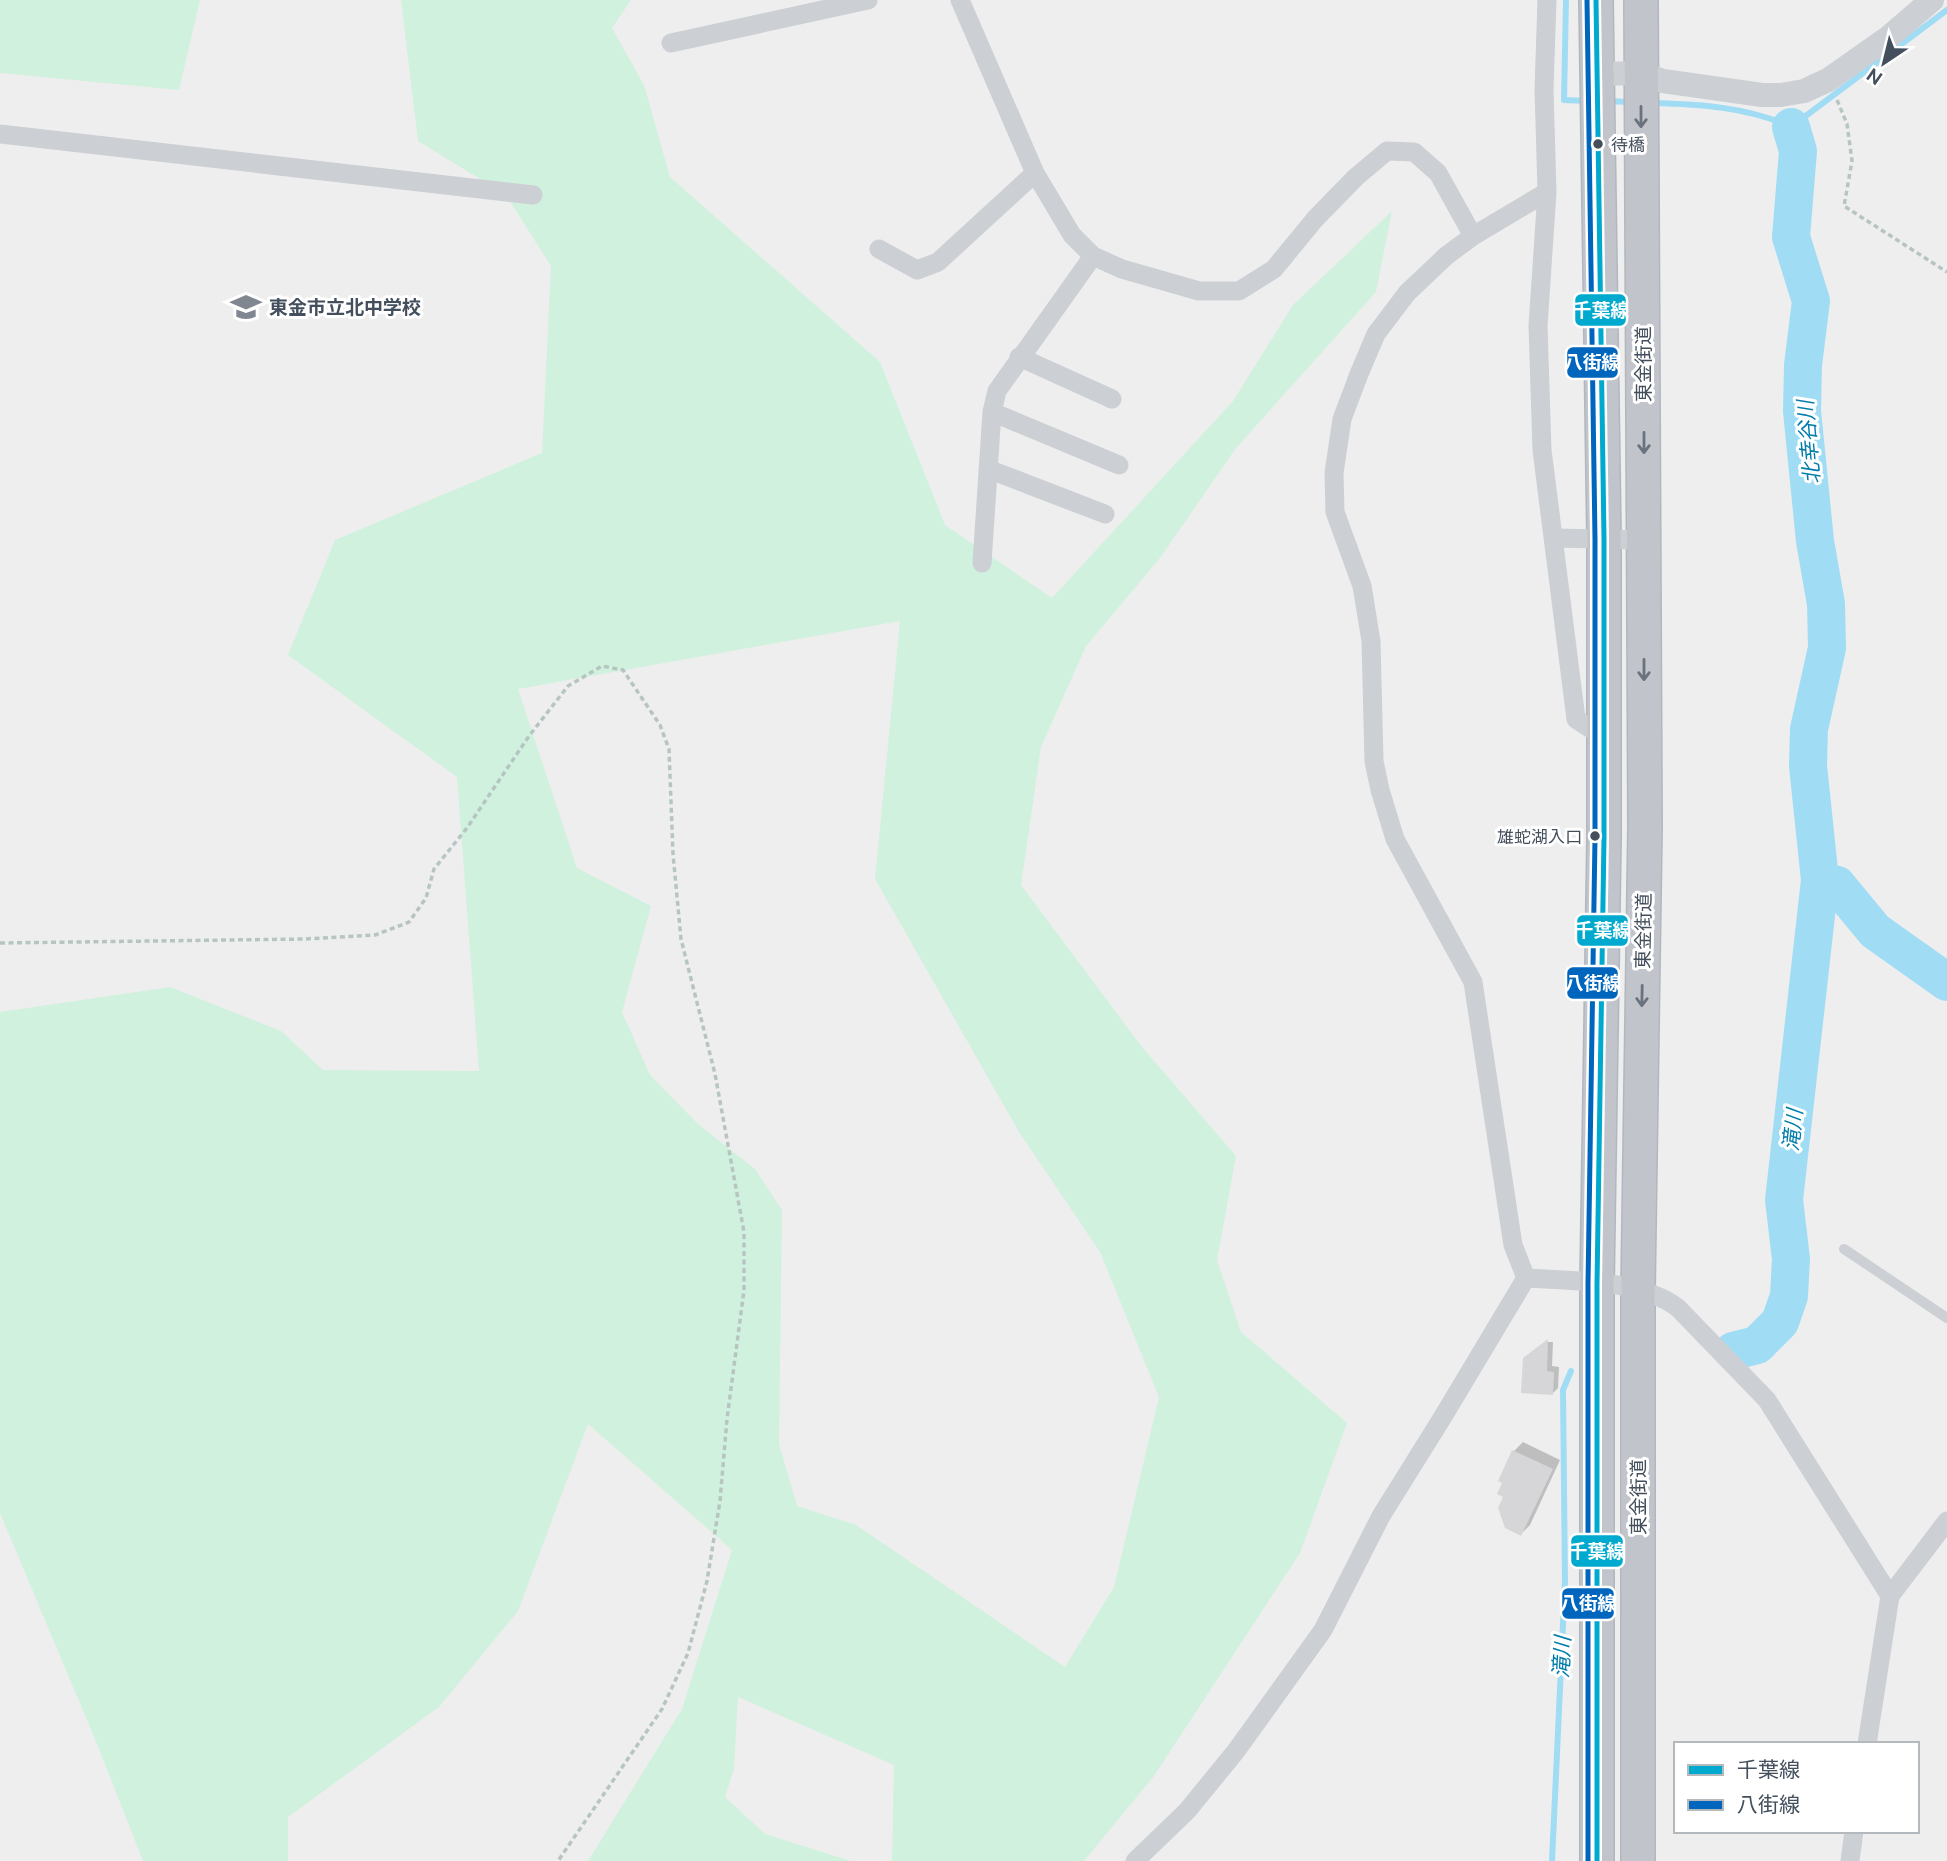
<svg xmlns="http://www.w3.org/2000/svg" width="1947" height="1861" viewBox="0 0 1947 1861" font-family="Ubuntu,'Noto Sans JP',sans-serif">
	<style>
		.green { fill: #d0f1de; fill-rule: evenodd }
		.shadow { fill: #0003 }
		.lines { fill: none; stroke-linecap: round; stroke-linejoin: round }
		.stream { stroke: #a0ddf4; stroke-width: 6 }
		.river { stroke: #a0ddf4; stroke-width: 38 }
		.building { fill: #d6d6d9 }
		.trunk-casing { stroke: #b2b7bf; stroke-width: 36 }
		.path { stroke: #b7c5c2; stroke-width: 3.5; stroke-dasharray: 5 3.5; stroke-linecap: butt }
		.service { stroke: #cccfd3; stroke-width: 10 }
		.minor { stroke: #cccfd3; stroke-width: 19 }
		.tertiary { stroke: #cccfd3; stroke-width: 24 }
		.trunk { stroke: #c1c5cb; stroke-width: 33 }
		.bus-1-casing { stroke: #fff; stroke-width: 10 }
		.bus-2-casing { stroke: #fff; stroke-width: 10 }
		.bus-1 { stroke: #00a9ce; stroke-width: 5 }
		.bus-2 { stroke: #0065bd; stroke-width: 5 }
		.oneway { stroke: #6a727e }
		.bus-dot { fill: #444f5d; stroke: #fff; stroke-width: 2.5 }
		.labels { text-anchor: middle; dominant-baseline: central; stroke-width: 6; stroke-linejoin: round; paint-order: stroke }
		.bus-label { font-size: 17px; fill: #444f5d; stroke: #fff; text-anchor: start }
		.poi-label { font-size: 19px; font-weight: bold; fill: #444f5d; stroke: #fff; text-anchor: start }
		.street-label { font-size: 19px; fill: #444f5d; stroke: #fff }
		.water-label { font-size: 21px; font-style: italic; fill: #017dab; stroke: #fff }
		.line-badge { stroke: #fff; stroke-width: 2.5 }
		.badge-label { font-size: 19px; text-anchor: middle; font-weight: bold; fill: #fff }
	</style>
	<rect width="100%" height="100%" fill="#efeeee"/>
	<!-- green -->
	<path class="green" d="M 0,0 L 200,0 L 179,90 L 0,73 Z
		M 401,0 L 631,0 L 612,28 L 644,85 L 670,177 L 880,362 L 945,525 L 1052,598 L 1233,401 L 1293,305 L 1392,211 L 1376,292 L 1236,448 L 1160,558 L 1086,646 L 1041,747 L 1021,885 L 1142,1047 L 1236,1156 L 1217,1260 L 1241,1332 L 1347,1423 L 1300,1553 L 1154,1776 L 1084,1861 L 892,1861 L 894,1765 L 738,1697 L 734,1769 L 725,1797 L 765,1834 L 851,1861 L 588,1861 L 682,1709 L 732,1550 L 588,1424 L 518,1611 L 439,1707 L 288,1817 L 288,1861 L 143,1861 L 97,1744 L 0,1513 L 0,1012 L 170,987 L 281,1031 L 323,1070 L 479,1071 L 457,777 L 288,655 L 335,540 L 542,453 L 551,266 L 506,195 L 418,141 ZM 900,621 L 875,879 L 1019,1132 L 1100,1252 L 1159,1397 L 1114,1587 L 1065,1667 L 856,1525 L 797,1506 L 779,1444 L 782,1210 L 755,1169 L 698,1124 L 650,1075 L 622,1012 L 651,906 L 577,868 L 518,689 Z"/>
	<!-- shadow -->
	<path class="shadow" d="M 1545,1342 L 1553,1342 L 1552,1366 L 1559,1367 L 1558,1388 L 1553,1393 L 1525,1358 Z
		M 1523,1442 L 1560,1460 L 1530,1525 L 1521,1534 L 1506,1496 L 1505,1483 L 1500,1480 L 1514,1451 Z"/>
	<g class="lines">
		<!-- stream -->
		<path class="stream" d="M 1566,0 L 1564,100 L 1588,101
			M 1606,101 L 1630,102
			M 1652,103 C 1698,104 1748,107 1791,127 L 1947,10
			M 1552,1861 L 1565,1581 L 1563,1390 L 1571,1371"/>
		<!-- river -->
		<path class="river" d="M 1820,880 L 1837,885 L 1875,931 L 1947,982
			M 1733,1351 L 1757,1345 L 1780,1322 L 1789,1296 L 1791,1259 L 1784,1200 L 1820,880 L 1808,766 L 1809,729 L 1827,648 L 1826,604 L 1815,541 L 1802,411 L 1803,365 L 1811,301 L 1791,237 L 1798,151 L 1791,127"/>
	</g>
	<!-- building -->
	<path class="building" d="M 1548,1339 L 1547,1371 L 1554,1372 L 1553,1395 L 1521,1393 L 1523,1358 Z
		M 1512,1450 L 1553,1469 L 1521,1536 L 1505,1528 L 1498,1508 L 1503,1497 L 1497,1494 L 1502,1483 L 1498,1481 Z"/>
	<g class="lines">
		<!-- trunk casing -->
		<g class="trunk-casing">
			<path id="trunk" d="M 1596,0 L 1604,539 L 1604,838 L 1597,1284 L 1597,1861
				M 1638,1861 L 1638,1290 L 1645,826 L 1641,0"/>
		</g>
		<!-- path -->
		<path class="path" d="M 1837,100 L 1847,124 L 1852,161 L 1844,206 L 1947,272
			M 0,943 L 304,939 L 375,935 L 409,922 L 426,898 L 434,869 L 467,828 L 529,736 L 568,686 L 602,666 L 623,670 L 660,725 L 669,749 L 673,854 L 681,939 L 715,1074 L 744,1232 L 744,1290 L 727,1419 L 720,1501 L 707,1581 L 688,1653 L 662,1709 L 558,1861"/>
		<!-- service -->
		<path class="service" d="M 1844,1249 L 1947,1318"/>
		<!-- minor -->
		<path class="minor" d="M 960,0 L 1035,173 L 1072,235 L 1093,256 L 1122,269 L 1199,291 L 1239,291 L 1274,269 L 1315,219 L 1356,177 L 1387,151 L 1414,152 L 1438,173 L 1473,236
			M 1547,0 L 1544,89 L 1547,192 L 1538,326 L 1542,450 L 1576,719 L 1603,737
			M 671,43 L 868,0
			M 0,134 L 533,195
			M 879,249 L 917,270 L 938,262 L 1035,173
			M 1019,357 L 1112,399
			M 992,412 L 1119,465
			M 988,469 L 1105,514
			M 1555,538 L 1644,540
			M 982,563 L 992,412 L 997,391 L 1093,256
			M 1526,1278 L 1513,1245 L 1473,982 L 1395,839 L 1380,790 L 1374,761 L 1371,641 L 1362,586 L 1335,512 L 1334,473 L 1342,419 L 1359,374 L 1376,334 L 1407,293 L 1446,256 L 1473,236 L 1547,192
			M 1526,1278 C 1572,1281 1640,1279 1678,1308 L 1767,1400 L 1890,1596
			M 1867,1744 L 1890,1596 L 1947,1521
			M 1135,1861 L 1187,1811 L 1236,1751 L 1323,1630 L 1381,1516 L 1444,1415 L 1526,1278
			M 1850,1861 L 1854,1831"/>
		<!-- tertiary -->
		<path class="tertiary" d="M 1596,74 L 1641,73 L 1663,81 L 1762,95 L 1781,95 L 1804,91 L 1828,80 L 1889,37 L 1932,0"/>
		<!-- trunk -->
		<use href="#trunk" class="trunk"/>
		<!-- bus-1 casing -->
		<g class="bus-1-casing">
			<path id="bus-1" d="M 1596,0 L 1604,539 L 1604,838 L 1597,1284 L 1597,1861"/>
		</g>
		<!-- bus-2 casing -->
		<g class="bus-2-casing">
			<path id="bus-2" d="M 1587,0 L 1595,539 L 1595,838 L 1588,1284 L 1588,1861"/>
		</g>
		<!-- bus-1 -->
		<use href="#bus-1" class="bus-1"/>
		<!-- bus-2 -->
		<use href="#bus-2" class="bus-2"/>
	</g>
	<!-- one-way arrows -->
	<defs><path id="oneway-shaft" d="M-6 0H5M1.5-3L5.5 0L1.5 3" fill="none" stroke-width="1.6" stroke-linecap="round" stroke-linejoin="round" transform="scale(1.75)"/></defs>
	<g class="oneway">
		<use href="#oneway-shaft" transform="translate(1641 117) rotate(90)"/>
		<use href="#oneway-shaft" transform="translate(1644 443) rotate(90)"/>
		<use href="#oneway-shaft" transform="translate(1644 670) rotate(90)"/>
		<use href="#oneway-shaft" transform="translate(1642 996) rotate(91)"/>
	</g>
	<!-- icons -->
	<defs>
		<g id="school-bare" transform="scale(2.415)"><path d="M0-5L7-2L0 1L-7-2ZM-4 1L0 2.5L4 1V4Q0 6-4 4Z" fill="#808790" stroke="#fff" stroke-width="2.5" paint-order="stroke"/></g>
	</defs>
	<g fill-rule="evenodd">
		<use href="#school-bare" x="246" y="307"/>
	</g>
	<!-- markers -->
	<g class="bus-dot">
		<circle cx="1598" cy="144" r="6"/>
		<circle cx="1595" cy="836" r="6"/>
	</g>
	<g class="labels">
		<!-- bus labels -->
		<g class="bus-label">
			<text x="1611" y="144">待橋</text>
			<text x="1582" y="836" text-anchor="end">雄蛇湖入口</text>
		</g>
		<!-- poi labels -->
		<g class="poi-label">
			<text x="269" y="307">東金市立北中学校</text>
		</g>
		<!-- street labels -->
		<g class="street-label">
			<text transform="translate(1643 364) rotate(-90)">東金街道</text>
			<text transform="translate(1643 931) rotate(-89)">東金街道</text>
			<text transform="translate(1638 1497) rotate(-90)">東金街道</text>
		</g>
		<!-- water labels -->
		<g class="water-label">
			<text transform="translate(1808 442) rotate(-95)">北幸谷川</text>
			<text transform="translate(1792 1130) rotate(-84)">滝川</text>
			<text transform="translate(1561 1657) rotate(-87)">滝川</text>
		</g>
	</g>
	<g class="line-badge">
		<rect x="1574" y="293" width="53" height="34" rx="7" fill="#00a9ce"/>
		<rect x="1566" y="346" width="53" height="33" rx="7" fill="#0065bd"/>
		<rect x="1576" y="914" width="53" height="33" rx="7" fill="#00a9ce"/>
		<rect x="1566" y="966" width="53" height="34" rx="7" fill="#0065bd"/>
		<rect x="1570" y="1534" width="54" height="34" rx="7" fill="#00a9ce"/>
		<rect x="1561" y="1587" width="54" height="33" rx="7" fill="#0065bd"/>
	</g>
	<g class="badge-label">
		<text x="1601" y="317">千葉線</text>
		<text x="1592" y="369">八街線</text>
		<text x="1603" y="937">千葉線</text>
		<text x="1593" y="990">八街線</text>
		<text x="1597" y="1558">千葉線</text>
		<text x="1588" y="1610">八街線</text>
	</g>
	<!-- legend -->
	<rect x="1674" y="1742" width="245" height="91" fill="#ffffff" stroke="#b4b9be" stroke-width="2"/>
	<rect x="1688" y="1765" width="35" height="10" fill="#00a9ce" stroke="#b4b9be" stroke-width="2"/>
	<text x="1737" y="1777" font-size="21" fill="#444f5d">千葉線</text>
	<rect x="1688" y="1800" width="35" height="10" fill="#0065bd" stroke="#b4b9be" stroke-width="2"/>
	<text x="1737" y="1812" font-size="21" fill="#444f5d">八街線</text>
	<!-- north arrow -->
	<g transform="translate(1884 63) rotate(215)" stroke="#ffffff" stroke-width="5" paint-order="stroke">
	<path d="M0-5L12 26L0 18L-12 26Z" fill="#444f5d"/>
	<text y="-10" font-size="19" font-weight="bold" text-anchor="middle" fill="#444f5d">N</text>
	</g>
</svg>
